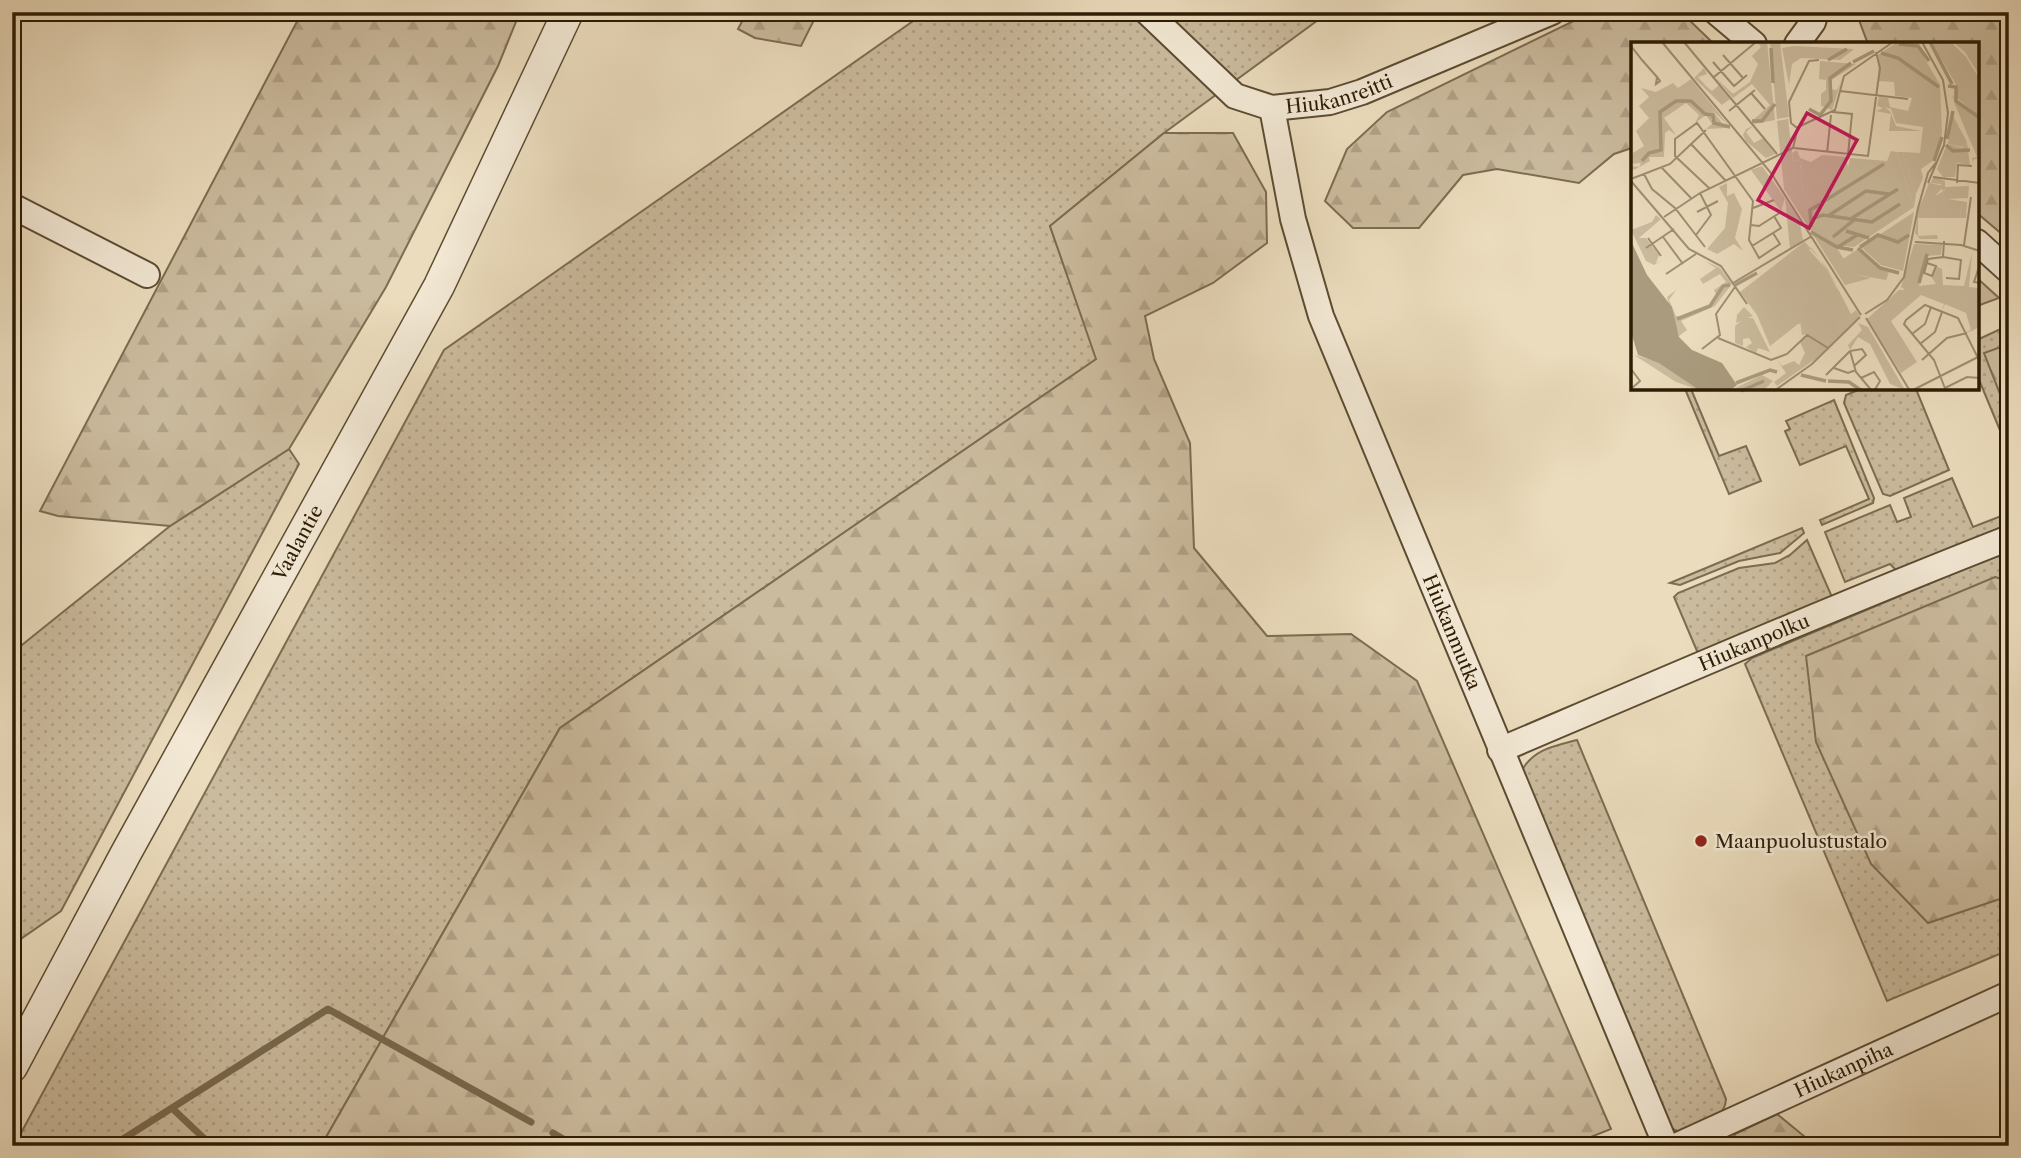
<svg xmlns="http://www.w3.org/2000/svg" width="2021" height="1158" viewBox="0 0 2021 1158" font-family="'Libre Caslon Text',serif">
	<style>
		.grass { fill: url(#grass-dots); stroke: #7c6c51; stroke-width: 2 }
		.forest { fill: url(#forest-firs); stroke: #7c6c51; stroke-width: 2 }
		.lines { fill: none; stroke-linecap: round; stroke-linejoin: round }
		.stream { stroke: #78684d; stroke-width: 7 }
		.minor-casing { stroke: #5c4c32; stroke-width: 28 }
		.tertiary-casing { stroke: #5c4c32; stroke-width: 33 }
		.minor { stroke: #f2e8d4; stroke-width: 24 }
		.tertiary { stroke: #f2e8d4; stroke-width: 30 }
		.poi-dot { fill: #8f2418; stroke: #f2e8d4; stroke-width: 2.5 }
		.labels { text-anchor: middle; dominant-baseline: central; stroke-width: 5; stroke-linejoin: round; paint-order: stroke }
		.street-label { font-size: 19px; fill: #2d1c04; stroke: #f2e8d4 }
		.poi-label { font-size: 19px; fill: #2d1c04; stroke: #f2e8d4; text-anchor: start }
		.inset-river { fill: none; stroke: #aa9b7e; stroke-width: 3.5 }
		.inset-road { fill: none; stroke: #9f8f73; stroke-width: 2 }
		.view { fill: #c2185b; fill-opacity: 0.15; stroke: #c2185b; stroke-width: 3.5 }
		.inset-edge { fill: none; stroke: #2d1c04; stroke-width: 3.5 }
	</style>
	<defs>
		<pattern id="grass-dots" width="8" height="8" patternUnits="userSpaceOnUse" patternTransform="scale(1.75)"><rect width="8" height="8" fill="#cbbb9e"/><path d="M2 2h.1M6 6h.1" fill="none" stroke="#afa086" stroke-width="1.8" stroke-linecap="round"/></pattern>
		<pattern id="forest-firs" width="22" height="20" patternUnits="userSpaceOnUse" patternTransform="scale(1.75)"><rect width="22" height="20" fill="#cbbb9e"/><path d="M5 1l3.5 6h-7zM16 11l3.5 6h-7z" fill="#afa086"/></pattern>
	</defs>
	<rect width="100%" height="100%" fill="#ebdcbd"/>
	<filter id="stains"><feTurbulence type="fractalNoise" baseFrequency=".00286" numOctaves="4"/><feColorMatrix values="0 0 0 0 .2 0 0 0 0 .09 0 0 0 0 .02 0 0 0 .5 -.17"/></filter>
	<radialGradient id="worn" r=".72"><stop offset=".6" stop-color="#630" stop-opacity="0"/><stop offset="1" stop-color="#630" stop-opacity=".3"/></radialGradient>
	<!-- grass -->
	<path class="grass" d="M 926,12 L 1329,12 L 1164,133 L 1050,226 L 1097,359 L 560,728 L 321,1146 L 14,1146 L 444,350 Z
		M 2009,325 L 2009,452 L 1977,375 L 1977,340 Z
		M 1863,388 L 1916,389 L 1949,470 L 1890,496 L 1883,494 L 1844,403 L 1846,395 Z
		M 1685,389 L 1691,389 L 1719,456 L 1746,446 L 1761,481 L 1729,494 Z
		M 1834,400 L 1874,498 L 1873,503 L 1822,525 L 1820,520 L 1869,499 L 1846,446 L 1800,465 L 1785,431 L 1790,429 L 1786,421 Z
		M 289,449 L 299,464 L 61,911 L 12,945 L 12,653 L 170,526 Z
		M 1952,478 L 1973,527 L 2009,513 L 2009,528 L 1900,574 L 1890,564 L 1845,582 L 1825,532 L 1890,505 L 1897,522 L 1911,517 L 1904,498 Z
		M 1802,528 L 1804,533 L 1780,553 L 1739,561 L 1680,585 L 1670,583 Z
		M 1807,540 L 1832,597 L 1708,653 L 1697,651 L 1674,597 L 1678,593 L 1739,568 L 1775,563 L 1790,555 Z
		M 2009,550 L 2009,950 L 1887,1001 L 1745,664 L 1752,658 Z
		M 1577,740 L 1726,1099 C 1726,1116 1702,1130 1685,1132 C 1677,1133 1670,1127 1664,1123 L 1522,770 C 1534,749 1555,746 1577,740 Z"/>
	<!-- forest -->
	<path class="forest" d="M 302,12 L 520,12 L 498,66 L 386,287 L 289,449 L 170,526 L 58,516 L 40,511 Z
		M 747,12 L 818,12 L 801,46 L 755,38 L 738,29 Z
		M 1592,12 L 1683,14 L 1714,44 L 1632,44 L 1632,148 L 1614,154 L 1579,183 L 1497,169 L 1463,175 L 1419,228 L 1353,228 L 1325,201 L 1347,149 L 1387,112 Z
		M 1856,12 L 2009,12 L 2009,240 L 1977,213 L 1977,44 L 1868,44 Z
		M 1164,133 L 1233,133 L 1266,192 L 1267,243 L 1213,283 L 1145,316 L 1154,359 L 1190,443 L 1194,548 L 1267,636 L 1351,634 L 1417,681 L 1611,1129 L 1568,1146 L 321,1146 L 560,728 L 1096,359 L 1050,226 Z
		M 1977,278 L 1999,298 L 1977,306 Z
		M 2009,344 L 2009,417 L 1984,353 Z
		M 1995,577 L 2009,581 L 2009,896 L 1928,923 L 1871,864 L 1816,742 L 1806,656 Z
		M 1777,1114 L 1816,1146 L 1731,1146 L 1735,1134 Z"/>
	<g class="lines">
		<!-- stream -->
		<path class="stream" d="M 173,1109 L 212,1146
			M 553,1133 L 575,1146
			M 112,1146 L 328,1009 L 531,1122"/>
		<!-- minor casing -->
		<g class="minor-casing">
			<g id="minor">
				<path id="s1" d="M 1147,12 L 1235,96 L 1272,108 L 1330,102 L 1362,92 L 1552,12"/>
				<path d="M 1716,12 L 1754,44"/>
				<path d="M 1797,44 L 1813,22 L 1816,12"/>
				<path id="s2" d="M 1272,108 L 1293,219 L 1321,316 L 1666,1146"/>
				<path d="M 12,206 L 147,275"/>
				<path d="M 1977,242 L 2009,271"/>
				<path id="s3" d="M 1500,750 C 1669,678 1838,605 2009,538"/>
				<path id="s4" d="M 1676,1146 L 2009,994"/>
			</g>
		</g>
		<!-- tertiary casing -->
		<g class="tertiary-casing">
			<g id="tertiary">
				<path id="s5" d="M 12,1067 L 126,853 L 439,286 L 568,12"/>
			</g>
		</g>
		<!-- minor -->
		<use href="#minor" class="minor"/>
		<!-- tertiary -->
		<use href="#tertiary" class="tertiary"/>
	</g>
	<!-- markers -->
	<circle class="poi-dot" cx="1701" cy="841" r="7"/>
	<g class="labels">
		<!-- street labels -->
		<g class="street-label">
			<text stroke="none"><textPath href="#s1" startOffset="229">Hiukanreitti</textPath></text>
			<text stroke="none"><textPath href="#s5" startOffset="597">Vaalantie</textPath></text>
			<text stroke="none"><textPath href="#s2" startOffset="556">Hiukanmutka</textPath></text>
			<text stroke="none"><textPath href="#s3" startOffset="276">Hiukanpolku</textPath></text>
			<text stroke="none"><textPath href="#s4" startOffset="184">Hiukanpiha</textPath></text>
		</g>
		<!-- poi labels -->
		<g class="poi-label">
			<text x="1715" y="841">Maanpuolustustalo</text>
		</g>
	</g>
	<!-- overview -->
	<g transform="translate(1631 42)">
		<rect width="348" height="348" fill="#ebdcbd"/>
		<path d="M 139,0 L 149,0 L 158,75 L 146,77 ZM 321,53 L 348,77 L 348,116 L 342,118 L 343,125 L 341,116 L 346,115 ZM 157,77 L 162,118 L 169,119 L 172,151 L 222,232 L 240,236 L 214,243 L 153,147 L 146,79 ZM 266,110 L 271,110 L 285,152 L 283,165 ZM 303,134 L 314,139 L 314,145 L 338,144 L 337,156 L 317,157 L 336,160 L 335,176 L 287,176 L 287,194 L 306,193 L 307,197 L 289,197 L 284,191 L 287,167 ZM 299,141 L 310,142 L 311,149 L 316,146 L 311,150 L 313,161 L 331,161 L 329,176 L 292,176 L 290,163 ZM 154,156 L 168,177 L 172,198 L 159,207 ZM 25,173 L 30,177 L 8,196 L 15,196 L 28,213 L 25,221 L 31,218 L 23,223 L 15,219 L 0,188 L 21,180 ZM 174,200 L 196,226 L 220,272 L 225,268 L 229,274 L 186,316 L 146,344 L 143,340 L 155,331 L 146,318 L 151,324 L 163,319 L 168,323 L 174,311 L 169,300 L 176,292 L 171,293 L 160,210 ZM 180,205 L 196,228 L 207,248 L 174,216 ZM 283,202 L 311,203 L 310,213 L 296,214 L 288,244 L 305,242 L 301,236 L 305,224 L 311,227 L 312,243 L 333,244 L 341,211 L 338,245 L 348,246 L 349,284 L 341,289 L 333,291 L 340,288 L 335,271 L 314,262 L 311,269 L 313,262 L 290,253 L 260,279 L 286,320 L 293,315 L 270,331 L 236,277 L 268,248 L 274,248 L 270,245 ZM 227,281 L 237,285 L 274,348 L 259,342 L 239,302 L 227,295 L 219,308 L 217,303 L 231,288 ZM 3,313 L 28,320 L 68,348 L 45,340 ZM 131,333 L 142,339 L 133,348 L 101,348 Z" fill="#cbbb9e" fill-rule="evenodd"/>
		<path d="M 136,0 L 144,78 L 123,82 L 121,79 L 139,63 L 121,42 L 102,56 L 85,36 L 102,52 L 119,40 L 127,22 L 121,14 L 130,5 L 127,1 ZM 300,0 L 320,0 L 335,15 L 348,36 L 348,74 L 326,56 L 326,44 ZM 322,0 L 348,0 L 348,33 L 334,10 ZM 265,1 L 287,5 L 309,43 L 311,91 L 303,118 L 290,127 L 292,136 L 285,152 L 271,110 L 289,111 L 292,85 L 265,81 L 260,67 L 253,65 L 259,69 L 265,84 L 290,89 L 258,89 L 260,72 L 245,69 L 252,66 L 246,64 L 248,55 L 257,56 L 259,65 L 277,69 L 281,56 L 264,54 L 263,40 L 248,39 L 247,13 ZM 163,4 L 222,7 L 222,8 L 209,18 L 170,16 L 161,22 L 158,43 L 151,6 ZM 189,19 L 225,22 L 199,39 L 199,47 L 206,48 L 210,40 L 201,68 L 190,64 L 190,52 L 195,48 L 195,38 L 188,37 ZM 73,26 L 76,32 L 67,35 L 75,44 L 81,49 L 88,43 L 99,57 L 91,63 L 63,36 ZM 60,37 L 98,84 L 81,68 L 95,86 L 75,87 L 81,82 L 75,73 L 64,81 L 68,73 L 55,61 L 33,76 L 45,93 L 38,88 L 34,91 L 33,115 L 18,115 L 19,119 L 5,127 L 0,128 L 0,124 L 8,125 L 10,121 L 0,122 L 0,112 L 13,104 L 5,89 L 18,76 L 8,64 L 18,55 L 10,46 L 25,50 L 42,41 L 47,46 ZM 122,84 L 115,90 L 123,101 L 132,96 L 144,112 L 135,116 L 115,99 L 112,93 L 115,87 ZM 336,101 L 339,123 L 326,121 L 324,135 L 312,135 L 306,127 L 316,102 L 332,106 ZM 166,108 L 169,116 L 180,120 L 191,113 L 215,115 L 217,126 L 219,116 L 256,119 L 260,109 L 266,110 L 283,165 L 223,205 L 204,203 L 172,151 L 169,119 L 162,118 L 161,111 ZM 131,124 L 154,156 L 150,169 L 120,128 ZM 96,141 L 96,154 L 103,151 L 111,167 L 104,196 L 112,209 L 103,202 L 86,212 L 76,207 L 94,186 L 97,161 L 88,145 ZM 298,141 L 313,144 L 304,154 L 311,150 L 313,160 L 331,161 L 329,176 L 291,176 L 289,165 ZM 283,170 L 272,229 L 250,223 L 230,205 ZM 227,207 L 258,230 L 255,238 L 222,232 L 212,217 ZM 74,219 L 89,226 L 101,242 L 84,264 L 50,279 L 56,288 L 48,294 L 36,255 L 45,248 L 38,258 L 45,274 L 51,275 L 78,264 L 86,255 L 83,248 L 95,240 L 89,232 L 72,242 L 69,237 L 85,226 ZM 294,246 L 308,248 L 312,259 L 290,252 L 278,261 L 275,258 ZM 320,251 L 330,251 L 346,285 L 341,288 L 336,269 L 318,263 ZM 113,265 L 122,274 L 116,276 L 122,276 L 139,310 L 127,306 L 125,311 L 115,305 L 121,301 L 118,296 L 112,297 L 112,304 L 104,301 L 104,284 L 110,279 L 105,281 L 106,273 ZM 257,291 L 264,291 L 284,322 L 276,322 Z" fill="#cbbb9e"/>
		<path d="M 323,60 L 348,79 L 348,95 L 340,101 ZM 321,72 L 336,100 L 333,105 L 317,102 Z" fill="#cbbb9e"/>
		<path d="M 172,201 L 196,228 L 217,269 L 198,282 L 190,296 L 181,290 L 180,281 L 167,282 L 139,304 L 126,273 L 109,250 Z" fill="#cbbb9e"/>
		<path d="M 0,199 L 16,233 L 41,265 L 48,295 L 61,308 L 91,321 L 106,343 L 100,348 L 68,348 L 28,321 L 7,313 L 0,290 Z" fill="#aa9b7e"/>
		<path class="inset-river" d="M 299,0 L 321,42M 268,2 L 287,4 L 298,19M 140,6 L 142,41M 250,11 L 267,16 L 308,45M 197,18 L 216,7M 222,20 L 243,9M 317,44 L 325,45 L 325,59 L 349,76M 178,67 L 189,73 L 200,59 L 199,36 L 220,21M 121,79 L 131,79 L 144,62M 316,97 L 322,69M 315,103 L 322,109 L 339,108M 11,119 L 18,111 L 30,108 L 29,70 L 45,59 L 60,59 L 74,72 L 82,73 L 83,81 L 99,85M 303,119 L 311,95M 190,161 L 253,122M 197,174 L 235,149 L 258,152M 221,176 L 267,147M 180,177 L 192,173 L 241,180 L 269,162M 180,185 L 179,168 L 189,162M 215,189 L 238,196M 180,190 L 206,205 L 222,208M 202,195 L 223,178M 207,205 L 226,193M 229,205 L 247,193 L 267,200 L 278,193M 227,206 L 249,226 L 268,231M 288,241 L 296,212M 104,243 L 126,231M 46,277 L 79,264 L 92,244 L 99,243M 170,333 L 195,339M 197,339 L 218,340 L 231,349M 105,341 L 139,328 L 146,330M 110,349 L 133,339"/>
		<path class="inset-road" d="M 31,0 L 140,131 L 230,273M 53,0 L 146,112M 291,0 L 312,38 L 317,71 L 313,103 L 297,141M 0,4 L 11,18 L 26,35 L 29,39 L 25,42 L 26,35M 92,13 L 112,36M 82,20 L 103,44 L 116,33M 83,35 L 125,0M 209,49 L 277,57M 120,51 L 134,67M 98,69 L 124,48M 202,70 L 221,72 L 217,113M 166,86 L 160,81 L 158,60 L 178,19 L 188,18M 60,102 L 95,139M 163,106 L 237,114 L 249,26 L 245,10M 196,111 L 200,73M 31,126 L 60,156M 13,132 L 21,147 L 44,166 L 74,205M 302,135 L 349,141M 0,137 L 39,122 L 75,88M 0,139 L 58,207 L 90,224 L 116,262M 326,141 L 327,123 L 341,124M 78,146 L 44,114 L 44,97 L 66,81 L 122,159 L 118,198 L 128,216 L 149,202 L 142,191M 122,166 L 143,158M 66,170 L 87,159M 33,175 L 69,151 L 162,106 L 167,85 L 204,68 L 213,34 L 262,0M 120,183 L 128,184 L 150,170M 65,193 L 80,173 L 69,151M 32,195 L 52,222M 17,196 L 30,214M 284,200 L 330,203 L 349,209M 333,203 L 340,155M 121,204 L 150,186 L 143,174M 15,206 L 43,187M 312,215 L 330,218 L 328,237 L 315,236M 296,221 L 305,224 L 301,234 L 293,231 L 297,217 L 312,215 L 313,199M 349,222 L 343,240 L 349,241M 35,232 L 65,212M 102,241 L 181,194M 234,272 L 256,258 L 273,235 L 287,166 L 297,131 L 307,118M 235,276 L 279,349M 281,292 L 294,282 L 300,265M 87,296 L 140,318 L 156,312 L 176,293 L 197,306M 289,302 L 304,290 L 311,270M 71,307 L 89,293 L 85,272 L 104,245M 219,309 L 225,330 L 241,349M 219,309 L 231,307 L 235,313 L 223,324M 291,318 L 316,296 L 336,291M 203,326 L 217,331 L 225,328M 0,327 L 9,339 L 1,346M 195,333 L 219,309M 230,336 L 243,330 L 249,339 L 243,349M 314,346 L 336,335 L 349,336M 143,349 L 181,322 L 229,275M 280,349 L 349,314M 315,349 L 303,318 L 273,282 L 275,278 L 294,263 L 327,276 L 349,320"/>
		<path class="view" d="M 176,71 L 226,98 L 178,186 L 127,158 Z"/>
		<rect width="348" height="348" class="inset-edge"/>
	</g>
	<!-- margin -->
	<rect width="2021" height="1158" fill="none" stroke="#ebdcbd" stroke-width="42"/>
	<rect x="14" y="14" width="1993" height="1130" fill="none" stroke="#2d1c04" stroke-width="3.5"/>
	<rect x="21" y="21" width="1979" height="1116" fill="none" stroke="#2d1c04" stroke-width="2"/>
	<rect width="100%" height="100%" filter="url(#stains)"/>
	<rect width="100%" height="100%" fill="url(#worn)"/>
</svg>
